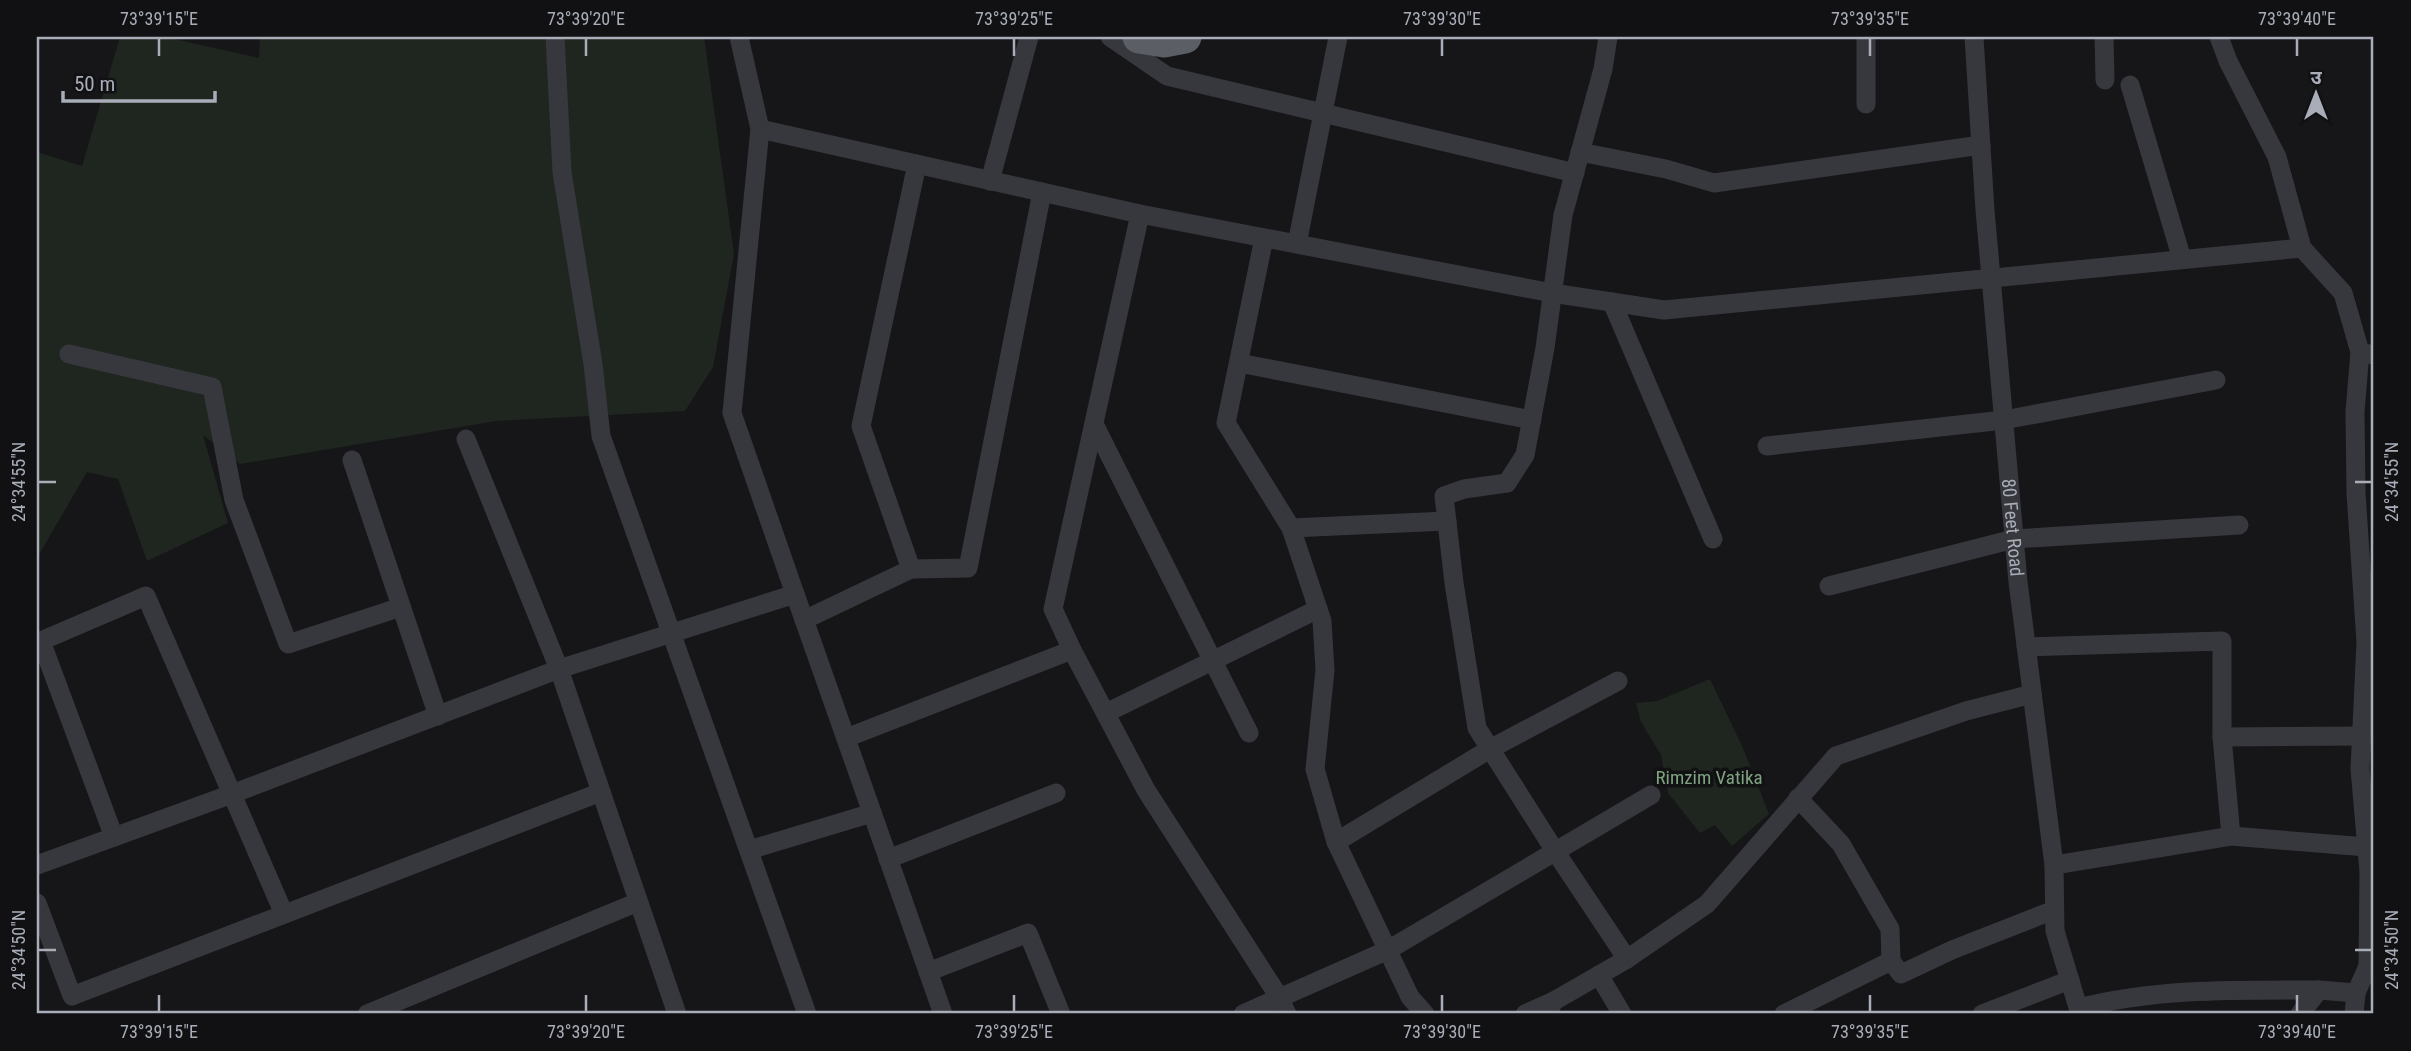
<svg xmlns="http://www.w3.org/2000/svg" width="2411" height="1051" viewBox="0 0 2411 1051" font-family="'Roboto Condensed','Noto Sans Devanagari',sans-serif">
	<style>
		.green { fill: #1e261f }
		.lines { fill: none; stroke-linecap: round; stroke-linejoin: round }
		.minor { stroke: #37383d; stroke-width: 19 }
		.trunk { stroke: #5b5e65; stroke-width: 33 }
		.ticks { fill: none; stroke: #a8adb8; stroke-width: 2.5 }
		.labels { text-anchor: middle; dominant-baseline: central; stroke-width: 7; stroke-linejoin: round; paint-order: stroke }
		.street-label { font-size: 19px; fill: #a8adb8; stroke: #111113 }
		.park-label { font-size: 19px; fill: #7fa381; stroke: #111113 }
		.neatline { fill: none; stroke: #a8adb8; stroke-width: 2.5 }
		.ticks-label { font-size: 18px; text-anchor: middle; fill: #a8adb8 }
	</style>
	<rect width="100%" height="100%" fill="#161618"/>
	<!-- green -->
	<path class="green" d="M 120,37 L 165,37 L 259,58 L 260,37 L 704,37 L 734,254 L 713,367 L 685,411 L 496,421 L 240,464 L 203,435 L 228,523 L 147,561 L 118,479 L 87,472 L 37,558 L 37,152 L 82,166 Z
		M 1710,679 L 1743,748 L 1769,814 L 1732,846 L 1715,825 L 1700,833 L 1668,793 L 1661,755 L 1641,722 L 1636,703 L 1657,701 Z"/>
	<g class="lines">
		<!-- minor -->
		<g class="minor">
			<path d="M 555,37 L 562,172 L 593,364 L 601,436 L 807,1014"/>
			<path d="M 739,37 L 760,129 L 1140,214 L 1552,293 L 1664,310 L 2302,248"/>
			<path d="M 1110,37 L 1167,76 L 1575,173"/>
			<path d="M 1608,37 L 1603,69 L 1563,215 L 1545,348 L 1525,455 L 1507,483 L 1464,489 L 1444,496 L 1454,583 L 1477,728 L 1555,851 L 1627,959 L 1707,904 L 1836,756 L 1966,711 L 2032,694"/>
			<path d="M 1866,37 L 1866,104"/>
			<path id="s1" d="M 1974,37 L 1985,210 L 2018,582 L 2054,865 L 2055,931 L 2080,1014"/>
			<path d="M 2104,37 L 2105,80"/>
			<path d="M 2219,37 L 2228,61 L 2277,157 L 2302,248 L 2343,293 L 2360,352"/>
			<path d="M 2130,85 L 2182,259"/>
			<path d="M 1580,152 L 1666,169 L 1714,183 L 1981,145"/>
			<path d="M 990,181 L 1029,37"/>
			<path d="M 1140,214 L 1053,609 L 1072,650 L 1146,790 L 1279,997 L 1287,1014"/>
			<path d="M 1264,238 L 1226,423 L 1291,528 L 1447,521"/>
			<path d="M 1297,244 L 1338,37"/>
			<path d="M 1612,302 L 1713,539"/>
			<path d="M 69,354 L 212,387 L 234,500 L 288,644 L 401,607"/>
			<path d="M 1239,363 L 1532,420"/>
			<path d="M 1094,424 L 1249,733"/>
			<path d="M 466,439 L 559,669 L 677,1014"/>
			<path d="M 1767,446 L 2004,420 L 2216,380"/>
			<path d="M 352,460 L 438,716"/>
			<path d="M 1291,528 L 1322,621 L 1325,670 L 1315,769 L 1336,842 L 1410,997 L 1425,1014"/>
			<path d="M 911,569 L 861,426 L 917,164"/>
			<path d="M 1829,586 L 2014,539 L 2239,525"/>
			<path d="M 795,594 L 943,1014"/>
			<path d="M 804,620 L 911,569 L 968,568 L 1042,192"/>
			<path d="M 2026,647 L 2222,641 L 2222,737 L 2363,736"/>
			<path d="M 1106,713 L 1318,609"/>
			<path d="M 2222,737 L 2231,836"/>
			<path d="M 846,738 L 1072,650"/>
			<path d="M 1798,798 L 1841,844 L 1890,929 L 1891,961"/>
			<path d="M 114,837 L 41,641 L 146,596 L 284,914"/>
			<path d="M 1336,842 L 1490,749 L 1618,681"/>
			<path d="M 749,850 L 872,813"/>
			<path d="M 888,859 L 1056,793"/>
			<path d="M 37,865 L 232,794 L 559,669 L 795,594 L 732,413 L 760,129"/>
			<path d="M 2054,865 L 2231,836 L 2367,847"/>
			<path d="M 37,903 L 72,996 L 601,792"/>
			<path d="M 928,972 L 1028,933 L 1061,1014"/>
			<path d="M 1599,975 L 1622,1014"/>
			<path d="M 2319,990 L 2356,993 L 2368,966 L 2369,872 L 2360,769 L 2366,642 L 2356,493 L 2355,412 L 2360,352 L 2374,355"/>
			<path d="M 2079,1008 C 2157,988 2239,990 2319,990 L 2300,1014"/>
			<path d="M 367,1014 L 638,902"/>
			<path d="M 1243,1014 L 1388,950 L 1651,795"/>
			<path d="M 1525,1014 L 1554,1001"/>
			<path d="M 1547,1014 L 1554,1001 L 1627,959"/>
			<path d="M 1784,1014 L 1891,961 L 1901,974 L 1952,950 L 2054,910"/>
			<path d="M 1982,1014 L 2070,980"/>
			<path d="M 2354,1014 L 2356,993"/>
		</g>
		<!-- trunk -->
		<path class="trunk" d="M 1139,37 L 1164,41 L 1185,37"/>
	</g>
	<!-- ticks -->
	<path class="ticks" d="M 159,38 L 159,56M 586,38 L 586,56M 1014,38 L 1014,56M 1442,38 L 1442,56M 1870,38 L 1870,56M 2297,38 L 2297,56M 38,482 L 56,482M 2355,482 L 2372,482M 38,950 L 56,950M 2355,950 L 2372,950M 159,995 L 159,1012M 586,995 L 586,1012M 1014,995 L 1014,1012M 1442,995 L 1442,1012M 1870,995 L 1870,1012M 2297,995 L 2297,1012"/>
	<g class="labels">
		<!-- street labels -->
		<g class="street-label">
			<text stroke="none"><textPath href="#s1" startOffset="492">80 Feet Road</textPath></text>
		</g>
		<!-- park labels -->
		<g class="park-label">
			<text x="1709" y="777">Rimzim Vatika</text>
		</g>
	</g>
	<!-- border -->
	<rect width="2411" height="1051" fill="none" stroke="#111113" stroke-width="77"/>
	<!-- north arrow -->
	<g transform="translate(2316 94)" stroke="#111113" stroke-width="5" paint-order="stroke">
	<path d="M0-5L12 26L0 18L-12 26Z" fill="#a8adb8"/>
	<text y="-10" font-size="19" font-weight="bold" text-anchor="middle" fill="#a8adb8">उ</text>
	</g>
	<!-- scale -->
	<path d="M63 91v10h152v-10" fill="none" stroke="#a8adb8" stroke-width="3.5"/>
	<text x="74" y="91" font-size="21" fill="#a8adb8" stroke="#111113" stroke-width="5" paint-order="stroke">50 m</text>
	<rect x="38" y="38" width="2334" height="974" class="neatline"/>
	<g class="ticks-label">
		<text x="159" y="25">73°39'15"E</text>
		<text x="586" y="25">73°39'20"E</text>
		<text x="1014" y="25">73°39'25"E</text>
		<text x="1442" y="25">73°39'30"E</text>
		<text x="1870" y="25">73°39'35"E</text>
		<text x="2297" y="25">73°39'40"E</text>
		<text transform="translate(19 482) rotate(-90)" y="6">24°34'55"N</text>
		<text transform="translate(2392 482) rotate(-90)" y="6">24°34'55"N</text>
		<text transform="translate(19 950) rotate(-90)" y="6">24°34'50"N</text>
		<text transform="translate(2392 950) rotate(-90)" y="6">24°34'50"N</text>
		<text x="159" y="1038">73°39'15"E</text>
		<text x="586" y="1038">73°39'20"E</text>
		<text x="1014" y="1038">73°39'25"E</text>
		<text x="1442" y="1038">73°39'30"E</text>
		<text x="1870" y="1038">73°39'35"E</text>
		<text x="2297" y="1038">73°39'40"E</text>
	</g>
</svg>
